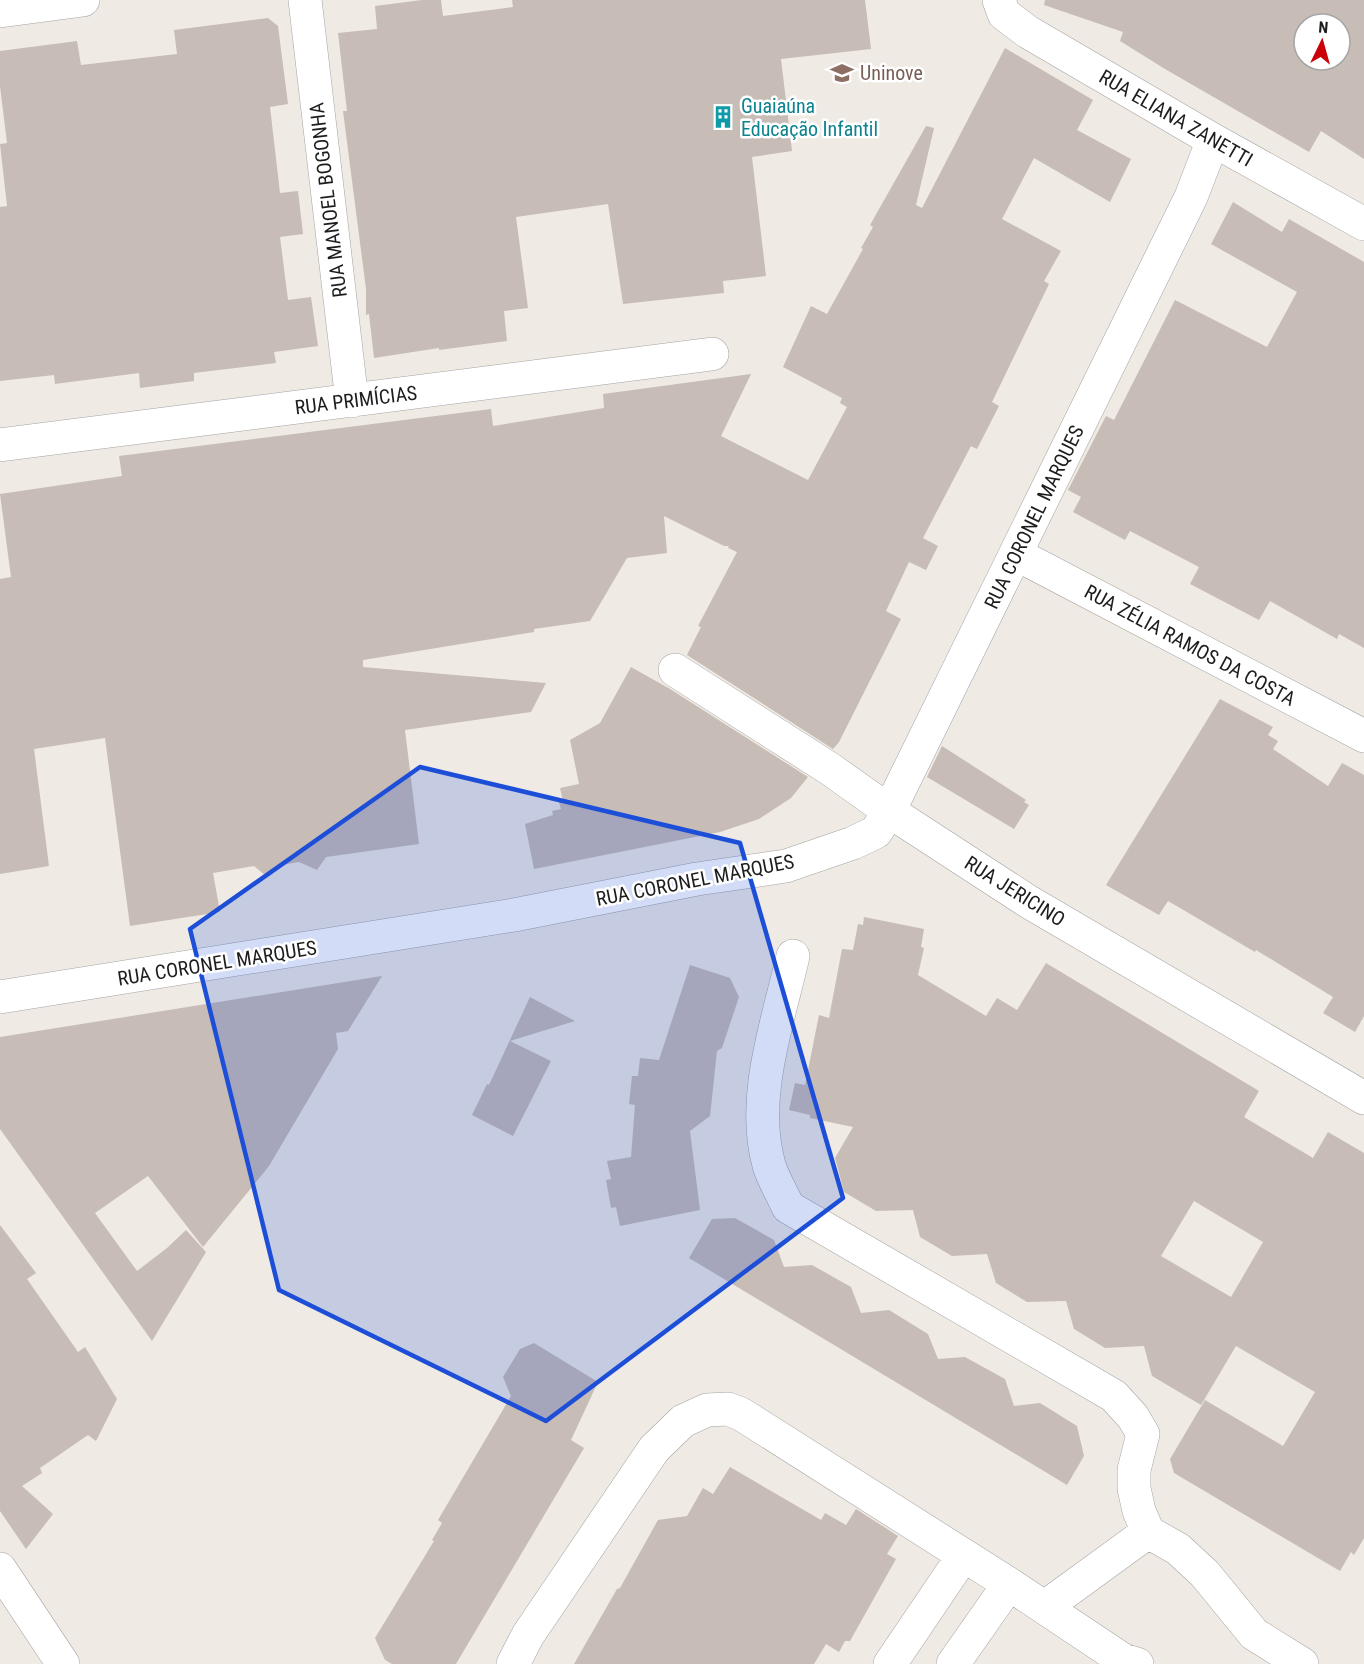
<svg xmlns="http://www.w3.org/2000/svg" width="1364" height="1664" viewBox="0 0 1364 1664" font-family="'Roboto Condensed',sans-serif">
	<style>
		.building { fill: #c7bcb6; fill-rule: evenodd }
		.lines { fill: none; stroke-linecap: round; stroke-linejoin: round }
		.minor-casing { stroke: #a4a4a4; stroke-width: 34 }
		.tertiary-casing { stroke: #a4a4a4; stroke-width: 34 }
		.minor { stroke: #fff; stroke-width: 33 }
		.tertiary { stroke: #fff; stroke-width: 33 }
		.marked { fill: #1d4ed8; fill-opacity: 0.2; stroke: #1d4ed8; stroke-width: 4.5; stroke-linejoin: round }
		.labels { text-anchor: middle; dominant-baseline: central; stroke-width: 5; stroke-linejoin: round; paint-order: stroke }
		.education-label { font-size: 20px; fill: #785e54; stroke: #fff; text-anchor: start }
		.culture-label { font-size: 20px; fill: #0d838f; stroke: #fff; text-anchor: start }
		.street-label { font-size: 20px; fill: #1d1d1d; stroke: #fff }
	</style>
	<rect width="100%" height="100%" fill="#efeae3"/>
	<!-- building -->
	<path class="building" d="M 422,0 L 441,0 L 443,16 L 513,7 L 512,0 L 865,0 L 871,49 L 781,59 L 792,151 L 752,157 L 766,276 L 723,281 L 724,293 L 623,304 L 608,204 L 516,217 L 528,308 L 504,311 L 507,341 L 439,350 L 439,348 L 374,358 L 369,314 L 366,315 L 366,289 L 343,111 L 347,111 L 338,33 L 377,29 L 375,6 Z
		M 1045,0 L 1364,0 L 1364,159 L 1321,131 L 1309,152 L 1165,69 L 1120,41 L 1123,32 L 1044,5 ZM 1304,24 L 1340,24 L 1340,60 L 1304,60 Z
		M 268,18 L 278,26 L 288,104 L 270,107 L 280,193 L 298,191 L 303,234 L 280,237 L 288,300 L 311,297 L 318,346 L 274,352 L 276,363 L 194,373 L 194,381 L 140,388 L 139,373 L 55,384 L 54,375 L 0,381 L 0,207 L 7,206 L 0,144 L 7,143 L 0,86 L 0,51 L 77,41 L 81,65 L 177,54 L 174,30 Z
		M 1005,48 L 1093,100 L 1077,130 L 1131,159 L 1110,202 L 1034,158 L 1002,219 L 1061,251 L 1044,281 L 1049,284 L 992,402 L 999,406 L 977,449 L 971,446 L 923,538 L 938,546 L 926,570 L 909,562 L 886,611 L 901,619 L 839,742 L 833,749 L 687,655 L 701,627 L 698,626 L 737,552 L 728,548 L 729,546 L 724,546 L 664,516 L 667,553 L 627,558 L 590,621 L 534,629 L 534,632 L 363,660 L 363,667 L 546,683 L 531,712 L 405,730 L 419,844 L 326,857 L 317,870 L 299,862 L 276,866 L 266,876 L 254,866 L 213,873 L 220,912 L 130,926 L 105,738 L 34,749 L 49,866 L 0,874 L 0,579 L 11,577 L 0,494 L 122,476 L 119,456 L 491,409 L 493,426 L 604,408 L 603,394 L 751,374 L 721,436 L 808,480 L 847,407 L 840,403 L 842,398 L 783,367 L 811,306 L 827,314 L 863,249 L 861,248 L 873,227 L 870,225 L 926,126 L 934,128 L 916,205 L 922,208 Z
		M 1233,202 L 1282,232 L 1289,219 L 1364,262 L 1364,648 L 1339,634 L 1337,639 L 1270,601 L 1259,620 L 1190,584 L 1199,567 L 1130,531 L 1125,540 L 1073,512 L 1081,497 L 1068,490 L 1106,416 L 1114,420 L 1175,300 L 1267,347 L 1297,292 L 1211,244 Z
		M 631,667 L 670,689 L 808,777 L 791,798 L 759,819 L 720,832 L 534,869 L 525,824 L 553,815 L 552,811 L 561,809 L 559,802 L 563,801 L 560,788 L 579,784 L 570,740 L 600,723 Z
		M 1220,699 L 1273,727 L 1268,735 L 1278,741 L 1273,749 L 1328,786 L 1342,763 L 1364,775 L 1364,1016 L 1355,1032 L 1323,1013 L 1333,997 L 1256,950 L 1255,952 L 1168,901 L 1159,915 L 1106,885 Z
		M 942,746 L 1026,800 L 1024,802 L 1029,805 L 1014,829 L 927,777 Z
		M 864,917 L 924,929 L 921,947 L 924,948 L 918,975 L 986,1016 L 997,998 L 1017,1010 L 1046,963 L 1259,1091 L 1244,1117 L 1313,1158 L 1328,1132 L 1364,1153 L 1364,1538 L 1354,1555 L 1351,1552 L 1340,1571 L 1174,1473 L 1170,1459 L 1205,1400 L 1283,1446 L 1315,1392 L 1236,1346 L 1201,1405 L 1152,1376 L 1144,1346 L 1105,1348 L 1074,1329 L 1066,1301 L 1027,1302 L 996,1283 L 987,1254 L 952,1256 L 920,1237 L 913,1210 L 876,1211 L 844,1192 L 835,1158 L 853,1127 L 810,1118 L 810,1115 L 789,1110 L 795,1083 L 805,1085 L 819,1015 L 829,1018 L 842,949 L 853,950 L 858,924 L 863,925 ZM 1194,1201 L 1263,1242 L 1231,1297 L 1161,1256 Z
		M 690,965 L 730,978 L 739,997 L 722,1048 L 717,1051 L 710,1116 L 690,1131 L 700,1210 L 620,1226 L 616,1207 L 611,1208 L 606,1180 L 611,1179 L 607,1161 L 631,1157 L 635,1105 L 629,1104 L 632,1076 L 638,1076 L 640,1058 L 659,1060 Z
		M 382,976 L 348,1031 L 336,1033 L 338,1049 L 269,1166 L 203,1247 L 148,1176 L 95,1213 L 137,1271 L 167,1248 L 186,1230 L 206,1252 L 152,1341 L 0,1129 L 0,1037 Z
		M 530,997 L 575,1021 L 510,1041 L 551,1061 L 513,1136 L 472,1115 L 487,1084 L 489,1085 Z
		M 735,1218 L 774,1240 L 784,1267 L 812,1265 L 851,1287 L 861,1313 L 889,1310 L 928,1334 L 938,1359 L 965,1357 L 1005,1379 L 1014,1406 L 1040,1403 L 1077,1426 L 1084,1456 L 1067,1485 L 689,1258 L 712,1219 Z
		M 0,1225 L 36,1273 L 27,1279 L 78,1352 L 85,1347 L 117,1399 L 96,1441 L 88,1435 L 40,1468 L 42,1473 L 22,1486 L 53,1514 L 26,1549 L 0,1511 Z
		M 534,1343 L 598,1382 L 571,1440 L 584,1448 L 456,1664 L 392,1664 L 385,1660 L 375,1638 L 434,1541 L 432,1540 L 442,1523 L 438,1520 L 511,1396 L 503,1377 L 520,1349 Z
		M 730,1467 L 821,1520 L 825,1513 L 846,1525 L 856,1509 L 898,1536 L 887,1554 L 896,1559 L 850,1641 L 845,1641 L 839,1652 L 826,1644 L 814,1664 L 574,1664 L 617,1589 L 620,1588 L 658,1520 L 687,1516 L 703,1488 L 713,1494 Z"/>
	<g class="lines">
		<!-- minor casing -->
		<g class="minor-casing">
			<path id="minor" d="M 305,0 L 352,401
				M 999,0 L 1004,14 L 1028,32 L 1213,140 L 1364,224
				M 0,445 L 712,354
				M 1016,554 L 1364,736
				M 675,670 L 830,769 L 889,811 L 1029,902 L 1364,1098
				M 793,956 C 778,1022 750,1098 769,1165 C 773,1179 782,1193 788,1207 L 1114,1396 L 1133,1417 L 1143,1434 L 1134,1470 L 1134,1488 L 1139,1511 L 1148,1532 L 1178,1549 L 1205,1574 L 1254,1634 L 1302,1664
				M 0,997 L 514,915 L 697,879 L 786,866 L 853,843 L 876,832 L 889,811 L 1191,197 L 1213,140
				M 0,1569 L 63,1664
				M 1045,1607 L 1148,1532
				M 513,1664 L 528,1635 L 654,1449 L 683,1421 L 707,1410 L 728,1409 L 741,1414 L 1009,1584 L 1123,1660 L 1137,1664
				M 890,1664 L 963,1556
				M 953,1664 L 1009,1584"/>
		</g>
		<!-- tertiary casing -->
		<g class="tertiary-casing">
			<path id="tertiary" d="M 0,11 L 83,0"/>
		</g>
		<!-- minor -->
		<use href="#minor" class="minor"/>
		<!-- tertiary -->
		<use href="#tertiary" class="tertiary"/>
	</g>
	<!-- marked area -->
	<path class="marked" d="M 420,767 L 740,843 L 843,1198 L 546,1421 L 279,1290 L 190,929 Z"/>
	<!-- icons -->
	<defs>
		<g id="university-bare" transform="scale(1.8)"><path d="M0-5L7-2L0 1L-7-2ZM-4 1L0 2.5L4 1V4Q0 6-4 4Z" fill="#8d6e63" stroke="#fff" stroke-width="2.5" paint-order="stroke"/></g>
		<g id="building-bare" transform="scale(1.8)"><path d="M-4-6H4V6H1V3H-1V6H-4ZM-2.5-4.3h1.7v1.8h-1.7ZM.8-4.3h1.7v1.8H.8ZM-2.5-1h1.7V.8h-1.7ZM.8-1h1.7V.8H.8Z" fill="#0f9aa8" stroke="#fff" stroke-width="2.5" paint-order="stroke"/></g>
	</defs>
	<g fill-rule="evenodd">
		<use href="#university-bare" x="842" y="73"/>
		<use href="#building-bare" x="723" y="117"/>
	</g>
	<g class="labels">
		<!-- education labels -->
		<g class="education-label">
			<text x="860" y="73">Uninove</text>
		</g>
		<!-- culture labels -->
		<g class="culture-label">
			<text x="741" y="106">Guaiaúna<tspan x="741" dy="23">Educação Infantil</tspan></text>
		</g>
		<!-- street labels -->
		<g class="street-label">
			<text transform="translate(1176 118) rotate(30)">RUA ELIANA ZANETTI</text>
			<text transform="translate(328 200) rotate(-97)">RUA MANOEL BOGONHA</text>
			<text transform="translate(356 400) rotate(-7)">RUA PRIMÍCIAS</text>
			<text transform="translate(1034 517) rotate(-64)">RUA CORONEL MARQUES</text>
			<text transform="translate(1190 645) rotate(28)">RUA ZÉLIA RAMOS DA COSTA</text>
			<text transform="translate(695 880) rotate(-11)">RUA CORONEL MARQUES</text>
			<text transform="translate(1015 891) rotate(32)">RUA JERICINO</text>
			<text transform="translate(217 963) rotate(-9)">RUA CORONEL MARQUES</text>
		</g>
	</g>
	<!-- north arrow -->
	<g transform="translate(1322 42) rotate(5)"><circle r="28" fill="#ffffff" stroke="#a5a5a5" stroke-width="1.5"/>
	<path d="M0-4.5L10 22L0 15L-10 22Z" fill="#cb0009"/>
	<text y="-9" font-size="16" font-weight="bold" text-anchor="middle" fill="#1d1d1d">N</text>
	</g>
</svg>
